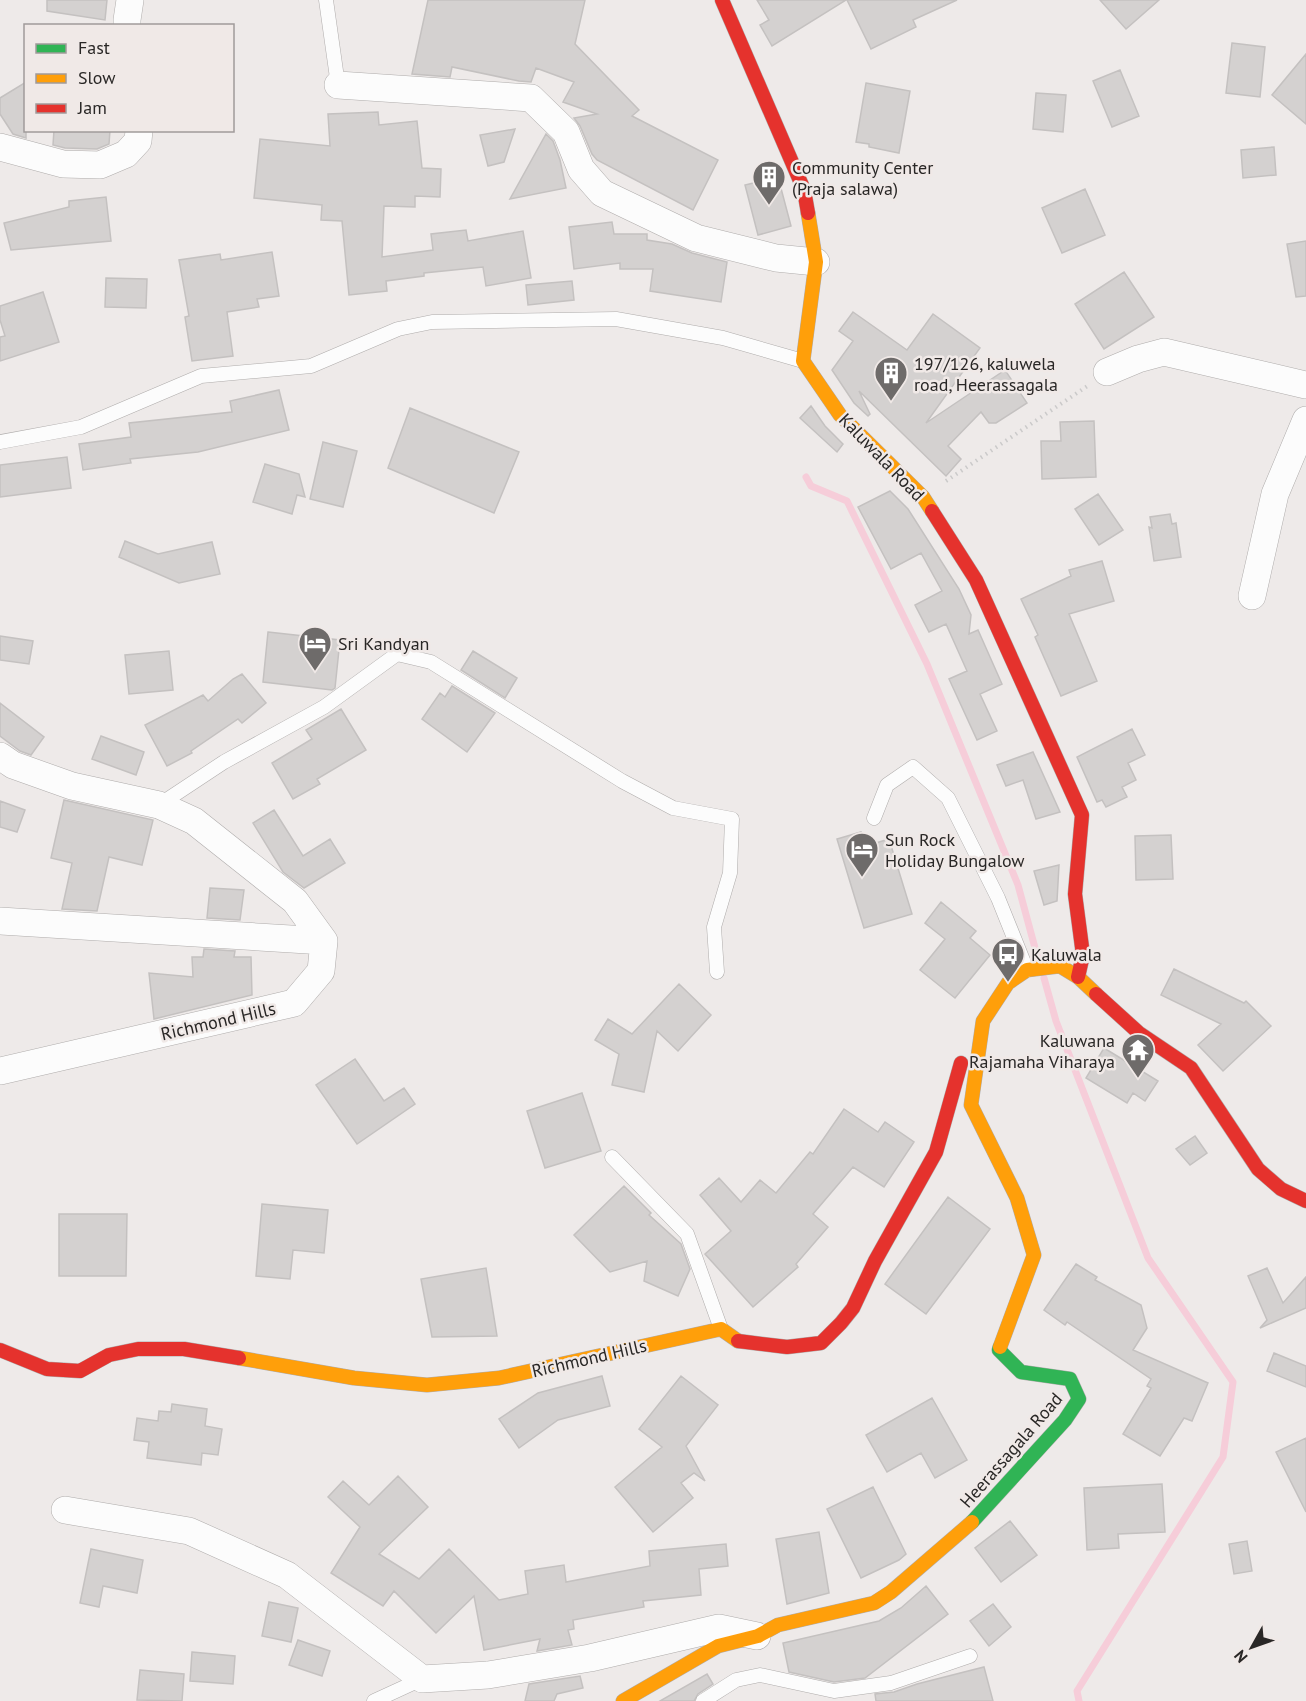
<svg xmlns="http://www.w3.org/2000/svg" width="1306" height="1701" viewBox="0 0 1306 1701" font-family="'PT Sans',sans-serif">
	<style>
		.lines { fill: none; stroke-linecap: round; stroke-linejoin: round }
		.stream { stroke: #f6cdd9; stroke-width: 7 }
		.building { fill: #d4d1d0; stroke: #c4c1c0; stroke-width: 1.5 }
		.lane-casing { stroke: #afacab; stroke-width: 15 }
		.street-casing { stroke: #afacab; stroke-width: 28 }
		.fast-casing { stroke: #afacab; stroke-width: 15 }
		.slow-casing { stroke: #afacab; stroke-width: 15 }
		.jam-casing { stroke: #afacab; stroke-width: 15 }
		.path { stroke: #cbcaca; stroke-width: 4; stroke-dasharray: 1.5 4.5; stroke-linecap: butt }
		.lane { stroke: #fcfcfc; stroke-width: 14 }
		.street { stroke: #fcfcfc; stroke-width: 27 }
		.fast { stroke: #30b455; stroke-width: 14 }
		.slow { stroke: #ff9f0a; stroke-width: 14 }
		.jam { stroke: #e5322d; stroke-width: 14 }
		.labels { text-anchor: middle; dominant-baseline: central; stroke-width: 5; stroke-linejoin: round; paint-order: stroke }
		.poi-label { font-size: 18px; fill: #292726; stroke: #f0e9e7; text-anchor: start }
		.street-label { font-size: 18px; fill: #292726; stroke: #f0e9e7 }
	</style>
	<rect width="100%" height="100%" fill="#eeeae9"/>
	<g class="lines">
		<!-- stream -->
		<path class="stream" d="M 806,477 L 811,486 L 847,501 L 927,664 L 1018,885 L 1038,959
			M 1044,978 L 1056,1021 L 1148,1258 L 1233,1382 L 1223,1457 L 1077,1691 L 1079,1701"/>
	</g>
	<!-- building -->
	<path class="building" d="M 47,0 L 107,0 L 105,20 L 47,11 Z
		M 428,0 L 585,0 L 575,44 L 639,110 L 632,116 L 718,160 L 693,210 L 597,160 L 592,154 L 580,126 L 574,118 L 597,114 L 563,102 L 574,82 L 536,68 L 531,82 L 519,81 L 452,67 L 450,77 L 412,74 Z
		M 757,0 L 846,0 L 772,46 L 760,25 L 769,20 Z
		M 847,0 L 957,0 L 913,20 L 916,27 L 871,49 Z
		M 1100,0 L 1159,0 L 1126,29 Z
		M 1232,43 L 1265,47 L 1260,97 L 1226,93 Z
		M 1306,54 L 1306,124 L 1272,95 Z
		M 1120,70 L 1139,116 L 1112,127 L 1093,81 Z
		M 26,82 L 26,138 L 13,134 L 0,114 L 0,98 Z
		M 866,83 L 910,91 L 899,153 L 869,147 L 869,144 L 856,142 Z
		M 1036,93 L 1066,95 L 1063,132 L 1033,129 Z
		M 378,112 L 379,125 L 417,121 L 422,168 L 441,169 L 440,197 L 415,196 L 415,207 L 384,206 L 382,257 L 433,250 L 431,234 L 466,230 L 468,241 L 523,231 L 531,278 L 486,286 L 483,267 L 424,273 L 424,276 L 386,281 L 387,291 L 349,295 L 342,221 L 321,220 L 322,205 L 254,198 L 260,139 L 330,146 L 328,114 Z
		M 515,129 L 504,162 L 488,166 L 480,135 Z
		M 54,130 L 110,130 L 109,144 L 97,149 L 65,148 L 53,145 Z
		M 546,134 L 553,141 L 560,160 L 566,188 L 510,199 Z
		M 1274,147 L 1276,175 L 1243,178 L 1241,150 Z
		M 778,177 L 791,226 L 758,235 L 745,185 Z
		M 1085,189 L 1105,235 L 1062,253 L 1042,208 Z
		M 106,197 L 111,241 L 11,250 L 4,223 L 69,207 L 69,201 Z
		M 612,222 L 614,234 L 647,234 L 647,240 L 672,244 L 692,253 L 727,262 L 721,302 L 650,291 L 653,269 L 620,269 L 620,263 L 574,269 L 569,227 Z
		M 1306,241 L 1306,296 L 1296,297 L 1287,244 Z
		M 272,252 L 279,296 L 257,299 L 259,307 L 227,312 L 233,356 L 192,361 L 185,317 L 189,316 L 179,260 L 220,254 L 221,260 Z
		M 1124,272 L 1154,317 L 1104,349 L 1075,304 Z
		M 106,278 L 147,279 L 146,308 L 105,307 Z
		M 572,281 L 574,300 L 528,305 L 526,285 Z
		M 43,292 L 59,342 L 0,361 L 0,337 L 5,336 L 0,320 L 0,306 Z
		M 853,312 L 907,350 L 933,314 L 980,348 L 926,423 L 1005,370 L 1027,403 L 996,423 L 989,423 L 981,412 L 948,446 L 961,459 L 946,476 L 859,391 L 870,414 L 868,416 L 854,403 L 832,370 L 853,341 L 839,331 Z
		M 279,390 L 289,430 L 198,452 L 130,459 L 131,463 L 83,470 L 79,444 L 131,437 L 129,423 L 232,412 L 230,401 Z
		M 811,406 L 825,426 L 843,444 L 837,452 L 800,418 Z
		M 410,408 L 519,452 L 494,513 L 388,468 Z
		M 1094,421 L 1096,477 L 1042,479 L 1041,441 L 1061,441 L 1060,422 Z
		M 323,442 L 357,451 L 343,507 L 310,499 Z
		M 67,457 L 71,488 L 0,497 L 0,465 Z
		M 265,464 L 299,474 L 305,497 L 297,495 L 292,514 L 253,502 Z
		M 890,491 L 908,509 L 959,589 L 971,615 L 969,634 L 978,630 L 1002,684 L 980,694 L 997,731 L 977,740 L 949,679 L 967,671 L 946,624 L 929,632 L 915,605 L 942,591 L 921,553 L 891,569 L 858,507 Z
		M 1098,494 L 1123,530 L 1099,545 L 1075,509 Z
		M 1170,514 L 1172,524 L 1176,523 L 1181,557 L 1154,561 L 1149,527 L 1152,528 L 1150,517 Z
		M 125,541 L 158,554 L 212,542 L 220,574 L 179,583 L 119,557 Z
		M 1102,561 L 1114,601 L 1069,614 L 1097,681 L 1061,696 L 1035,637 L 1038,635 L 1021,599 L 1071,576 L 1069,570 Z
		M 268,632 L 340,640 L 335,688 L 332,690 L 263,682 Z
		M 0,636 L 33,641 L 29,664 L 0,660 Z
		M 169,651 L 173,690 L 129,694 L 125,655 Z
		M 473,651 L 517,678 L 505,698 L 461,670 Z
		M 242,674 L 266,703 L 242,723 L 238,719 L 191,751 L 192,753 L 167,766 L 145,725 L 203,695 L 208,701 L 233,679 Z
		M 452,686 L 495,713 L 467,752 L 422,719 L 440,693 L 445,697 Z
		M 0,703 L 44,737 L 31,755 L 20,751 L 0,736 Z
		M 341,709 L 366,750 L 317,779 L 320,784 L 293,799 L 272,763 L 312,739 L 306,730 Z
		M 1132,729 L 1145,755 L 1128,763 L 1136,780 L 1122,787 L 1127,797 L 1106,807 L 1102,800 L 1097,802 L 1077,757 Z
		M 101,736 L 144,752 L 136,775 L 92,759 Z
		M 1033,752 L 1060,812 L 1036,819 L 1023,780 L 1006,786 L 997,765 Z
		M 64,800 L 153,820 L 142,865 L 109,857 L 97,911 L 62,909 L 72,863 L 51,858 Z
		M 0,801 L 25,810 L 17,832 L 0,827 Z
		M 274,810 L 303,856 L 330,839 L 345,863 L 304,888 L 283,872 L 253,823 Z
		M 861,832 L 866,846 L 889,839 L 912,914 L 864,928 L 837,839 Z
		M 1171,835 L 1173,879 L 1136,880 L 1135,836 Z
		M 1059,865 L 1057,901 L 1044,905 L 1034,871 Z
		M 210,888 L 244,890 L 240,920 L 207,918 Z
		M 941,902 L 976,931 L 970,938 L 990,955 L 955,998 L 920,970 L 945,939 L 925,923 Z
		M 204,949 L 235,951 L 234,957 L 251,957 L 252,995 L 154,1019 L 149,973 L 193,977 L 192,957 L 203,957 Z
		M 1174,969 L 1244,1003 L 1246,1001 L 1271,1026 L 1223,1071 L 1198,1045 L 1221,1024 L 1161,995 Z
		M 679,984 L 711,1015 L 678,1051 L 657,1031 L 644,1092 L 612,1085 L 619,1054 L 595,1040 L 608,1019 L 632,1034 Z
		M 1104,1048 L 1158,1081 L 1145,1101 L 1133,1093 L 1127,1103 L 1086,1078 Z
		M 355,1059 L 384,1101 L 404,1088 L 415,1104 L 357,1144 L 316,1085 Z
		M 582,1093 L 601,1151 L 545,1168 L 527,1111 Z
		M 844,1109 L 878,1132 L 885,1122 L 914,1142 L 884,1187 L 853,1167 L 813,1214 L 828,1227 L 796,1264 L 798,1267 L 753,1307 L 705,1254 L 731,1231 L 700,1195 L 719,1178 L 741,1202 L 760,1180 L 776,1193 L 810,1152 L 813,1154 Z
		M 1195,1136 L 1207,1153 L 1190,1165 L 1176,1149 Z
		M 624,1186 L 651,1213 L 649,1215 L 681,1244 L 690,1269 L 678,1296 L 644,1281 L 647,1261 L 610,1272 L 574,1235 Z
		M 948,1197 L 990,1229 L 926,1314 L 885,1284 Z
		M 262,1204 L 328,1210 L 324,1253 L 293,1250 L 290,1279 L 256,1276 Z
		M 59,1214 L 127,1214 L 126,1276 L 59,1276 Z
		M 1076,1264 L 1097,1277 L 1095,1280 L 1141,1305 L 1147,1328 L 1133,1350 L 1208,1383 L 1192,1421 L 1184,1418 L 1160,1456 L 1123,1434 L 1151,1388 L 1147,1386 L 1151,1379 L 1067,1322 L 1065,1325 L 1044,1310 Z
		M 486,1268 L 497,1336 L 432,1337 L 421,1279 Z
		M 1267,1268 L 1283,1303 L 1306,1277 L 1306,1308 L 1260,1328 L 1267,1320 L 1248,1276 Z
		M 1274,1353 L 1306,1366 L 1306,1387 L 1267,1371 Z
		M 602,1376 L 610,1406 L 558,1420 L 519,1448 L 499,1419 L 538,1393 Z
		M 681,1376 L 718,1405 L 686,1446 L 705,1481 L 694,1473 L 681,1483 L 693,1498 L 653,1532 L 615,1487 L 662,1447 L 639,1429 Z
		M 932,1398 L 967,1460 L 935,1478 L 921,1453 L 887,1472 L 866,1435 Z
		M 172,1404 L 207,1409 L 205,1426 L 222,1429 L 218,1455 L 202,1453 L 201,1465 L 147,1458 L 149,1442 L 134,1440 L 137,1418 L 158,1421 L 159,1411 L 171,1412 Z
		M 1306,1438 L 1306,1512 L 1276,1452 Z
		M 398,1476 L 428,1507 L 379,1554 L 419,1579 L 449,1549 L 499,1600 L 528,1594 L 525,1571 L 564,1565 L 566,1582 L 650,1566 L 649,1551 L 726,1544 L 728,1566 L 699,1569 L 701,1595 L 643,1601 L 644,1607 L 573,1620 L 574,1629 L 568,1630 L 572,1645 L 537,1651 L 540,1639 L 484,1650 L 474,1596 L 436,1633 L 394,1591 L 383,1606 L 331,1573 L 360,1527 L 328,1497 L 343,1481 L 369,1505 Z
		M 1162,1484 L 1165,1532 L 1118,1534 L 1119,1548 L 1087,1550 L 1084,1488 Z
		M 873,1487 L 906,1554 L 899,1560 L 861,1578 L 827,1509 Z
		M 1010,1521 L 1037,1555 L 1001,1582 L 975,1548 Z
		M 819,1532 L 829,1593 L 787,1604 L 776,1539 Z
		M 1247,1541 L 1252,1571 L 1234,1574 L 1229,1544 Z
		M 91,1549 L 143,1560 L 137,1593 L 103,1586 L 99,1607 L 80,1603 Z
		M 926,1586 L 948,1614 L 865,1678 L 834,1682 L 789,1672 L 783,1643 L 879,1621 L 901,1608 Z
		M 269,1602 L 298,1608 L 291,1642 L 262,1636 Z
		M 993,1604 L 1011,1627 L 989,1646 L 970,1621 Z
		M 298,1640 L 330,1651 L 322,1676 L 289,1665 Z
		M 192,1652 L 235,1656 L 233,1684 L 190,1681 Z
		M 984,1667 L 993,1701 L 876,1701 L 875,1694 L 894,1692 L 917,1684 Z
		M 140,1670 L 184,1674 L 182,1701 L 137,1700 Z
		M 707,1674 L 713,1684 L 698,1694 L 694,1701 L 660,1701 Z
		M 580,1676 L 583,1688 L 557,1694 L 554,1701 L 525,1701 L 529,1684 Z"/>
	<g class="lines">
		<!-- lane casing -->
		<g class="lane-casing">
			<path id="lane" d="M 326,0 L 338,85
				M 0,442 L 81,427 L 201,376 L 311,366 L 398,329 L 432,322 L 616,319 L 723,338 L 803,361
				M 159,805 L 224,762 L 324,707 L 397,654 L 431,662 L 622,781 L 673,808 L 732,819 L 730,873 L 714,927 L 717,972
				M 874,818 L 887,785 L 913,767 L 948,798 L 998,898 L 1027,970
				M 612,1157 L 687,1234 L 721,1329
				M 374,1701 L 422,1679
				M 703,1701 L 736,1680 L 760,1675 L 834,1691 L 891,1683 L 970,1656"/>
		</g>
		<!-- street casing -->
		<g class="street-casing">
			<path id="street" d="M 127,26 L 127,20 L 130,0
				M 338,85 L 531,98 L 566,132 L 581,169 L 602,193 L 696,238 L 776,258 L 816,262
				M 0,147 L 63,164 L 100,165 L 126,154 L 138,141 L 139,130
				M 1107,372 L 1138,359 L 1164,352 L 1306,385
				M 1252,596 L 1275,494 L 1306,420
				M 0,756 L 13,765 L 72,786 L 159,805 L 194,821 L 295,901 L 324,941 L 321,971 L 294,1003 L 0,1071
				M 0,921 L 324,941
				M 65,1510 L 189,1531 L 287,1575 L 422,1679 L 488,1675 L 590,1658 L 719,1628 L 757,1636"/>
		</g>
		<!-- fast casing -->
		<g class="fast-casing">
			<path id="fast" d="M 972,1522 L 1065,1420 L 1079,1399 L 1070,1379 L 1021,1372 L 999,1350 L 1000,1347"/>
		</g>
		<!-- slow casing -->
		<g class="slow-casing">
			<path id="slow" d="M 808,213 L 816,262 L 803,361 L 840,415 L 923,497 L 932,511
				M 1000,1347 L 1034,1255 L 1017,1198 L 971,1105 L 983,1021 L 1008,983 L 1027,970 L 1060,966 L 1078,977 L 1096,994
				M 239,1358 L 354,1378 L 427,1385 L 499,1378 L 721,1329 L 738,1341
				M 623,1701 L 718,1646 L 758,1636 L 778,1625 L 874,1603 L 891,1592 L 972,1522"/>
		</g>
		<!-- jam casing -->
		<g class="jam-casing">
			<path id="jam" d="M 722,0 L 804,190 L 808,213
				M 932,511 L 976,580 L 1082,815 L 1075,894 L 1083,955 L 1078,977
				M 1096,994 L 1139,1033 L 1191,1068 L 1258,1169 L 1281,1189 L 1306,1201
				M 738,1341 L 787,1347 L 821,1343 L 841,1323 L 853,1308 L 875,1261 L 936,1152 L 961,1063
				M 0,1350 L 47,1369 L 80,1371 L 109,1355 L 138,1349 L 184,1349 L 239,1358"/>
		</g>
		<!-- path -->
		<path class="path" d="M 946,481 L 1089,385"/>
		<!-- lane -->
		<use href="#lane" class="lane"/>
		<!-- street -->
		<use href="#street" class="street"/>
		<!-- fast -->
		<use href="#fast" class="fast"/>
		<!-- slow -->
		<use href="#slow" class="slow"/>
		<!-- jam -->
		<use href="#jam" class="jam"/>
	</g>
	<!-- icons -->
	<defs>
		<g id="building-pin" transform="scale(1.725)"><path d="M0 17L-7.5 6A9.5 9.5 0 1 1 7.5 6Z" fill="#6e6b6a" stroke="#f0e9e7"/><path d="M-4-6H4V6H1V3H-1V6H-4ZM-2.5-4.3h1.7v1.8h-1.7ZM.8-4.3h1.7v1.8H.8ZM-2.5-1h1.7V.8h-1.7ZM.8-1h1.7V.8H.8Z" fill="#fff"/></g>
		<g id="hotel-pin" transform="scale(1.725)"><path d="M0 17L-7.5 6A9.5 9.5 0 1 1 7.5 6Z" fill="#6e6b6a" stroke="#f0e9e7"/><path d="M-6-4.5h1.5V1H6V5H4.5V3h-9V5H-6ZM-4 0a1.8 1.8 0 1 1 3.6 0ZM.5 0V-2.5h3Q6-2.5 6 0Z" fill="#fff"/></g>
		<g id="bus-pin" transform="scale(1.725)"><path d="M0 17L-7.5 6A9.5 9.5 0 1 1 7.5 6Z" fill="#6e6b6a" stroke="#f0e9e7"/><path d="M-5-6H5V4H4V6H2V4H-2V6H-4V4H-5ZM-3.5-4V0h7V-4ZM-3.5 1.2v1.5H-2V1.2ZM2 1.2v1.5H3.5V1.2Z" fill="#fff"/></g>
		<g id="temple-pin" transform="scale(1.725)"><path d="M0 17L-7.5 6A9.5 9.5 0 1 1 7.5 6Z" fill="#6e6b6a" stroke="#f0e9e7"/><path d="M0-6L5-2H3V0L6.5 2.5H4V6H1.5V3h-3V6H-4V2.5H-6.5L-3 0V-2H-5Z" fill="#fff"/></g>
	</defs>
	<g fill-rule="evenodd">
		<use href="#building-pin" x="769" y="177"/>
		<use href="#building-pin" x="891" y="373"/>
		<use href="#hotel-pin" x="315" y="643"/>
		<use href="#hotel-pin" x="862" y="849"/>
		<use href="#bus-pin" x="1008" y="954"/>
		<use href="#temple-pin" x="1138" y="1050"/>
	</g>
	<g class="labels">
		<!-- poi labels -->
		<g class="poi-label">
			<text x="792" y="167">Community Center<tspan x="792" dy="21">(Praja salawa)</tspan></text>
			<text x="914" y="363">197/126, kaluwela<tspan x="914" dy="21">road, Heerassagala</tspan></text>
			<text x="338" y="643">Sri Kandyan</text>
			<text x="885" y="839">Sun Rock<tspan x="885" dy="21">Holiday Bungalow</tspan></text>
			<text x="1031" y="954">Kaluwala</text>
			<text x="1115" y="1040" text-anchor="end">Kaluwana<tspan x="1115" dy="21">Rajamaha Viharaya</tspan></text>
		</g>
		<!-- street labels -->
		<g class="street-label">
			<text transform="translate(882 457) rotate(46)">Kaluwala Road</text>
			<text transform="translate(218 1021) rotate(-13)">Richmond Hills</text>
			<text transform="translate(589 1358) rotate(-13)">Richmond Hills</text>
			<text transform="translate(1011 1450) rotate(-49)">Heerassagala Road</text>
		</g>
	</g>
	<!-- legend -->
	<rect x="24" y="24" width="210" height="108" fill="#f0e9e7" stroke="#a09b9a" stroke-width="1.5"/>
	<rect x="36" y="44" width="30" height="9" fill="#30b455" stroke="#a09b9a" stroke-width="1.5"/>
	<text x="78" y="54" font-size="18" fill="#292726">Fast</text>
	<rect x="36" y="74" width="30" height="9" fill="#ff9f0a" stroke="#a09b9a" stroke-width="1.5"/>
	<text x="78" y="84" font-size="18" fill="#292726">Slow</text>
	<rect x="36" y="104" width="30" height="9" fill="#e5322d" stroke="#a09b9a" stroke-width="1.5"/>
	<text x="78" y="114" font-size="18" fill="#292726">Jam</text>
	<!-- north arrow -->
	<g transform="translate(1252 1647) rotate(230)" stroke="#f0e9e7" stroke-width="4.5" paint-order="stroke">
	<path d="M0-4.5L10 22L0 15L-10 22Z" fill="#292726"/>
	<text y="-9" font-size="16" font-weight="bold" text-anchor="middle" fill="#292726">N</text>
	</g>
</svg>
